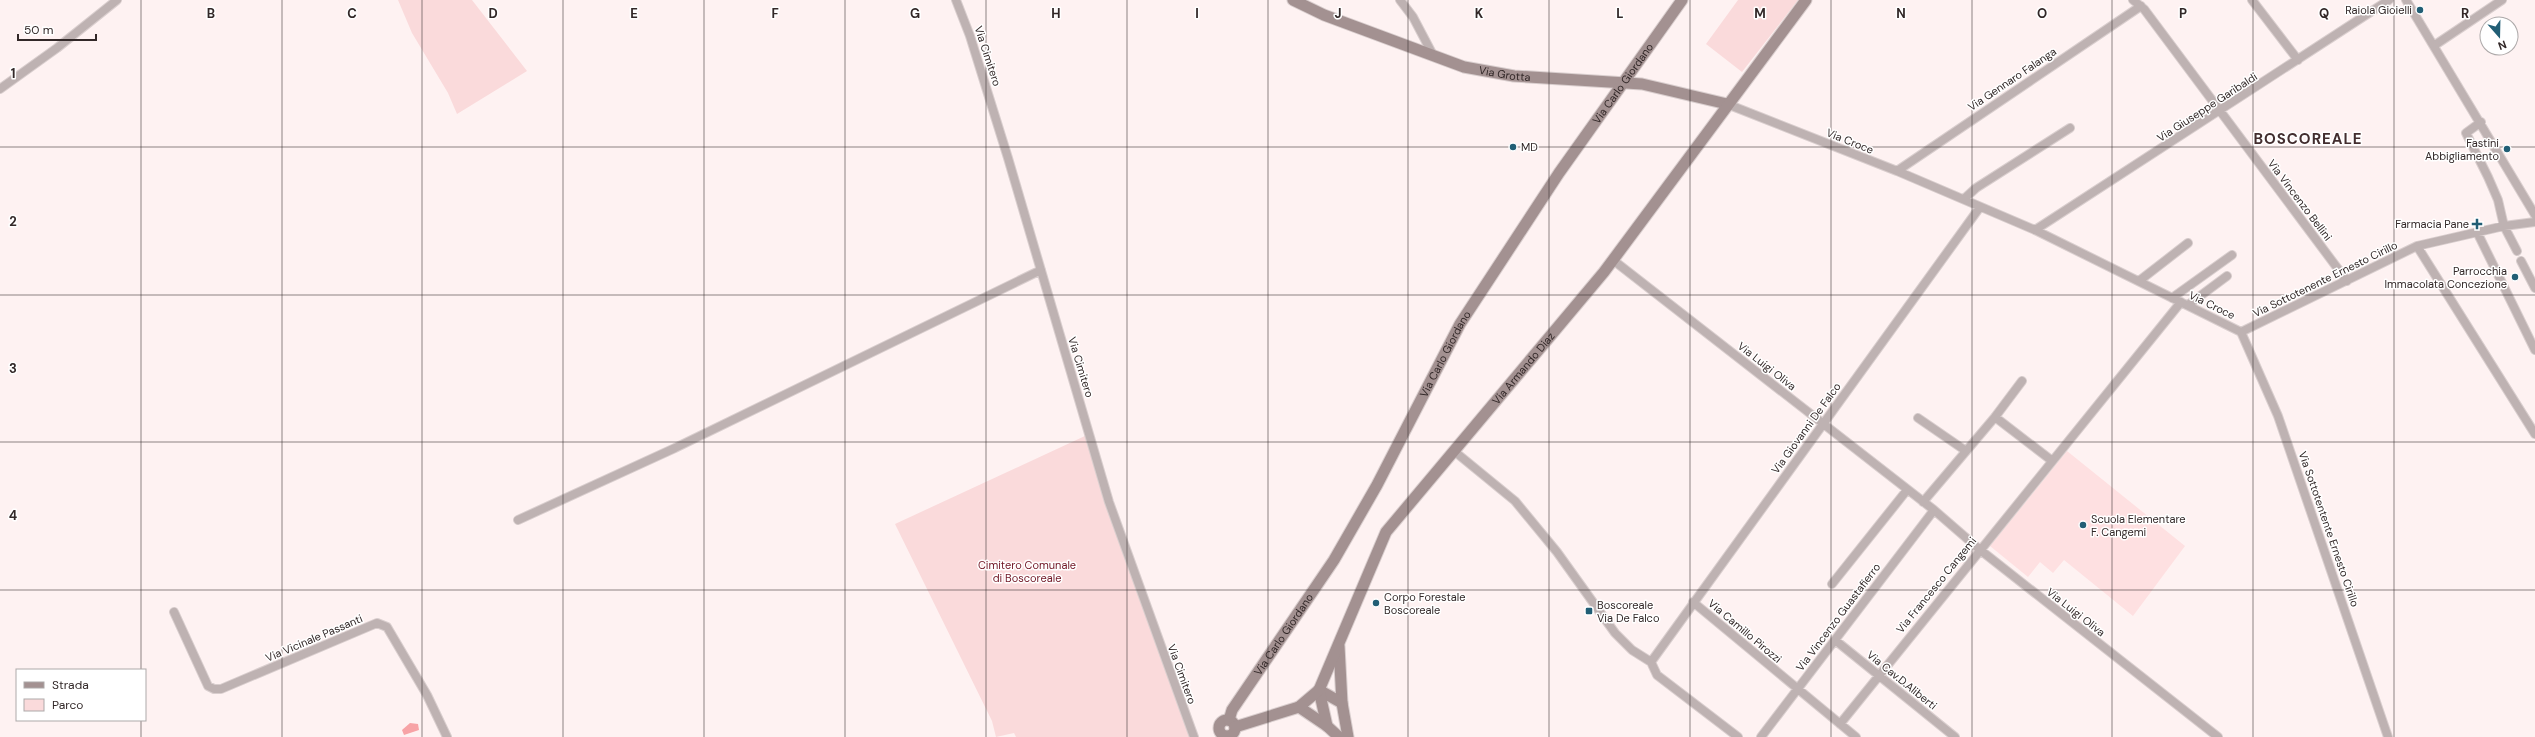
<svg xmlns="http://www.w3.org/2000/svg" width="2535" height="737" viewBox="0 0 2535 737" font-family="'DM Sans',sans-serif">
	<style>
		.built { fill: #fee0e1 }
		.green { fill: #fadadb }
		.water { fill: #f7a3a6 }
		.lines { fill: none; stroke-linecap: round; stroke-linejoin: round }
		.street-casing { stroke: #d9cece; stroke-width: 10 }
		.secondary-casing { stroke: #d9cece; stroke-width: 13 }
		.street { stroke: #beb2b2; stroke-width: 8 }
		.secondary { stroke: #a39191; stroke-width: 11 }
		.grid { fill: none; stroke: #322828; stroke-width: 1; stroke-opacity: 0.55 }
		.poi-dot { fill: #215e75; stroke: #fff; stroke-width: 1.5 }
		.labels { text-anchor: middle; dominant-baseline: central; stroke-width: 3; stroke-linejoin: round; paint-order: stroke }
		.poi-label { font-size: 11px; fill: #322828; stroke: #fff; text-anchor: end }
		.street-label { font-size: 11px; fill: #322828; stroke: #fff }
		.park-label { font-size: 11px; fill: #701524; stroke: #fff }
		.district-label { font-size: 15px; font-weight: bold; letter-spacing: 1px; fill: #422d2e; stroke: #fff }
		.grid-label { font-size: 13px; text-anchor: middle; font-weight: bold; fill: #322828; stroke: #fff; stroke-width: 3; stroke-linejoin: round; paint-order: stroke }
	</style>
	<rect width="100%" height="100%" fill="#fef2f2"/>
	<!-- built -->
	<path class="built" d="M 2067,451 L 2185,546 L 2133,616 L 2064,560 L 2053,573 L 2040,562 L 2028,577 L 1990,546 Z"/>
	<!-- green -->
	<path class="green" d="M 398,0 L 472,0 L 527,71 L 457,114 L 448,93 L 412,33 Z
		M 1738,0 L 1798,0 L 1742,72 L 1706,44 Z
		M 1087,435 L 1190,737 L 1016,737 L 1014,733 L 996,737 L 992,721 L 895,524 Z"/>
	<!-- water -->
	<path class="water" d="M 410,723 L 418,724 L 419,730 L 404,735 L 402,730 Z"/>
	<g class="lines">
		<!-- street casing -->
		<g class="street-casing">
			<path id="street" d="M 956,0 L 970,36 L 1008,158 L 1109,502 L 1194,737
				M 1400,0 L 1413,17 L 1433,55
				M 2133,0 L 2144,9 L 2347,281
				M 2252,0 L 2298,60
				M 2406,0 L 2535,215
				M 2435,45 L 2502,0
				M 0,89 L 57,48 L 117,0
				M 1727,104 L 1897,171 L 2035,230 L 2241,332
				M 2481,122 L 2466,133 L 2488,177 L 2498,200 L 2504,226 L 2517,251
				M 1897,171 L 2141,6
				M 1964,199 L 1976,188 L 2070,128
				M 2035,230 L 2389,0
				M 2477,232 L 2535,350
				M 2417,246 L 2535,434
				M 1613,260 L 1934,510 L 1979,549 L 2218,737
				M 2521,261 L 2535,288
				M 2139,281 L 2188,243
				M 2172,298 L 2232,255
				M 2188,305 L 2227,276
				M 2241,332 L 2278,416 L 2388,737
				M 2241,332 L 2417,246 L 2504,226 L 2535,222
				M 1995,417 L 2051,460
				M 1918,418 L 1966,451
				M 1454,451 L 1515,501 L 1557,552 L 1615,633 L 1632,650 L 1651,662 L 1657,675 L 1738,737
				M 1923,502 L 1995,417 L 2022,381
				M 518,520 L 675,448 L 1041,270
				M 1832,584 L 1907,490
				M 1693,602 L 1856,737
				M 174,612 L 208,686 L 214,689 L 221,689 L 377,623 L 387,627 L 427,695 L 447,737
				M 1835,640 L 1955,737
				M 1651,662 L 1980,207
				M 1840,724 L 2181,302
				M 1761,737 L 1934,510"/>
		</g>
		<!-- secondary casing -->
		<g class="secondary-casing">
			<g id="secondary">
				<path id="s1" d="M 1293,0 L 1324,15 L 1464,67 L 1514,76 L 1642,84 L 1727,104"/>
				<path d="M 1339,646 L 1342,703 L 1348,737"/>
				<path d="M 1319,690 L 1342,703"/>
				<path d="M 1299,707 L 1327,726 L 1339,737"/>
				<circle cx="1227" cy="728" r="8"/>
				<path id="s2" d="M 1229,720 L 1232,710 L 1334,560 L 1377,485 L 1460,324 L 1559,173 L 1682,0"/>
				<path id="s3" d="M 1327,726 L 1319,690 L 1386,532 L 1604,272 L 1806,0"/>
				<path d="M 1235,727 L 1299,707 L 1319,690"/>
			</g>
		</g>
		<!-- street -->
		<use href="#street" class="street"/>
		<!-- secondary -->
		<use href="#secondary" class="secondary"/>
	</g>
	<!-- grid -->
	<path class="grid" d="M 141,0 L 141,670M 282,0 L 282,737M 422,0 L 422,737M 563,0 L 563,737M 704,0 L 704,737M 845,0 L 845,737M 986,0 L 986,737M 1127,0 L 1127,737M 1268,0 L 1268,737M 1408,0 L 1408,737M 1549,0 L 1549,737M 1690,0 L 1690,737M 1831,0 L 1831,737M 1972,0 L 1972,737M 2112,0 L 2112,737M 2253,0 L 2253,737M 2394,0 L 2394,737M 0,147 L 2535,147M 0,295 L 2535,295M 0,442 L 2535,442M 0,590 L 2535,590M 141,720 L 141,737"/>
	<!-- markers -->
	<g class="poi-dot">
		<circle cx="2420" cy="10" r="4"/>
		<circle cx="1513" cy="147" r="4"/>
		<circle cx="2507" cy="149" r="4"/>
		<path d="M2475 218h4v4h4v4h-4v4h-4v-4h-4v-4h4z"/>
		<circle cx="2515" cy="277" r="4"/>
		<circle cx="2083" cy="525" r="4"/>
		<circle cx="1376" cy="603" r="4"/>
		<rect x="1585" y="607" width="8" height="8" rx="2"/>
	</g>
	<g class="labels">
		<!-- poi labels -->
		<g class="poi-label">
			<text x="2412" y="10">Raiola Gioielli</text>
			<text x="2499" y="143">Fastini<tspan x="2499" dy="13">Abbigliamento</tspan></text>
			<text x="1521" y="147" text-anchor="start">MD</text>
			<text x="2469" y="224">Farmacia Pane</text>
			<text x="2507" y="271">Parrocchia<tspan x="2507" dy="13">Immacolata Concezione</tspan></text>
			<text x="2091" y="519" text-anchor="start">Scuola Elementare<tspan x="2091" dy="13">F. Cangemi</tspan></text>
			<text x="1384" y="597" text-anchor="start">Corpo Forestale<tspan x="1384" dy="13">Boscoreale</tspan></text>
			<text x="1597" y="605" text-anchor="start">Boscoreale<tspan x="1597" dy="13">Via De Falco</tspan></text>
		</g>
		<!-- street labels -->
		<g class="street-label">
			<text transform="translate(988 56) rotate(72)">Via Cimitero</text>
			<text stroke="none"><textPath href="#s1" startOffset="225">Via Grotta</textPath></text>
			<text transform="translate(2012 79) rotate(-34)">Via Gennaro Falanga</text>
			<text stroke="none"><textPath href="#s2" startOffset="750">Via Carlo Giordano</textPath></text>
			<text transform="translate(2207 107) rotate(-33)">Via Giuseppe Garibaldi</text>
			<text transform="translate(1850 141) rotate(22)">Via Croce</text>
			<text transform="translate(2300 200) rotate(53)">Via Vincenzo Bellini</text>
			<text transform="translate(2325 279) rotate(-26)">Via Sottotenente Ernesto Cirillo</text>
			<text transform="translate(2212 305) rotate(26)">Via Croce</text>
			<text stroke="none"><textPath href="#s2" startOffset="426">Via Carlo Giordano</textPath></text>
			<text transform="translate(1767 366) rotate(38)">Via Luigi Oliva</text>
			<text transform="translate(1081 367) rotate(73)">Via Cimitero</text>
			<text stroke="none"><textPath href="#s3" startOffset="422">Via Armando Diaz</textPath></text>
			<text transform="translate(1806 428) rotate(-54)">Via Giovanni De Falco</text>
			<text transform="translate(2329 529) rotate(71)">Via Sottotentente Ernesto Cirillo</text>
			<text transform="translate(1936 585) rotate(-51)">Via Francesco Cangemi</text>
			<text transform="translate(2076 612) rotate(38)">Via Luigi Oliva</text>
			<text transform="translate(1838 617) rotate(-53)">Via Vincenzo Guastafierro</text>
			<text transform="translate(1745 631) rotate(40)">Via Camillo Pirozzi</text>
			<text stroke="none"><textPath href="#s2" startOffset="102">Via Carlo Giordano</textPath></text>
			<text transform="translate(314 638) rotate(-23)">Via Vicinale Passanti</text>
			<text transform="translate(1182 674) rotate(70)">Via Cimitero</text>
			<text transform="translate(1902 680) rotate(39)">Via Cav.D.Aliberti</text>
		</g>
		<!-- park labels -->
		<g class="park-label">
			<text x="1027" y="565">Cimitero Comunale<tspan x="1027" dy="13">di Boscoreale</tspan></text>
		</g>
		<!-- district labels -->
		<g class="district-label">
			<text x="2308" y="139">BOSCOREALE</text>
		</g>
	</g>
	<g class="grid-label">
		<text x="211" y="18">B</text>
		<text x="352" y="18">C</text>
		<text x="493" y="18">D</text>
		<text x="634" y="18">E</text>
		<text x="775" y="18">F</text>
		<text x="915" y="18">G</text>
		<text x="1056" y="18">H</text>
		<text x="1197" y="18">I</text>
		<text x="1338" y="18">J</text>
		<text x="1479" y="18">K</text>
		<text x="1620" y="18">L</text>
		<text x="1760" y="18">M</text>
		<text x="1901" y="18">N</text>
		<text x="2042" y="18">O</text>
		<text x="2183" y="18">P</text>
		<text x="2324" y="18">Q</text>
		<text x="2465" y="18">R</text>
		<text x="13" y="78">1</text>
		<text x="13" y="226">2</text>
		<text x="13" y="373">3</text>
		<text x="13" y="520">4</text>
	</g>
	<!-- legend -->
	<rect x="16" y="669" width="130" height="52" fill="#ffffff" stroke="#ada9a9"/>
	<rect x="24" y="682" width="20" height="6" fill="#a39191" stroke="#ada9a9"/>
	<text x="52" y="689" font-size="12" fill="#322828">Strada</text>
	<rect x="24" y="699" width="20" height="12" fill="#fadadb" stroke="#ada9a9"/>
	<text x="52" y="709" font-size="12" fill="#322828">Parco</text>
	<!-- north arrow -->
	<g transform="translate(2499 36) rotate(160)"><circle r="19" fill="#ffffff" stroke="#ada9a9"/>
	<path d="M0-3L7 15L0 10L-7 15Z" fill="#215e75"/>
	<text y="-6" font-size="11" font-weight="bold" text-anchor="middle" fill="#322828">N</text>
	</g>
	<!-- scale -->
	<path d="M18 34v6h78v-6" fill="none" stroke="#322828" stroke-width="2"/>
	<text x="24" y="34" font-size="12" fill="#322828" stroke="#ffffff" stroke-width="3" paint-order="stroke">50 m</text>
</svg>
